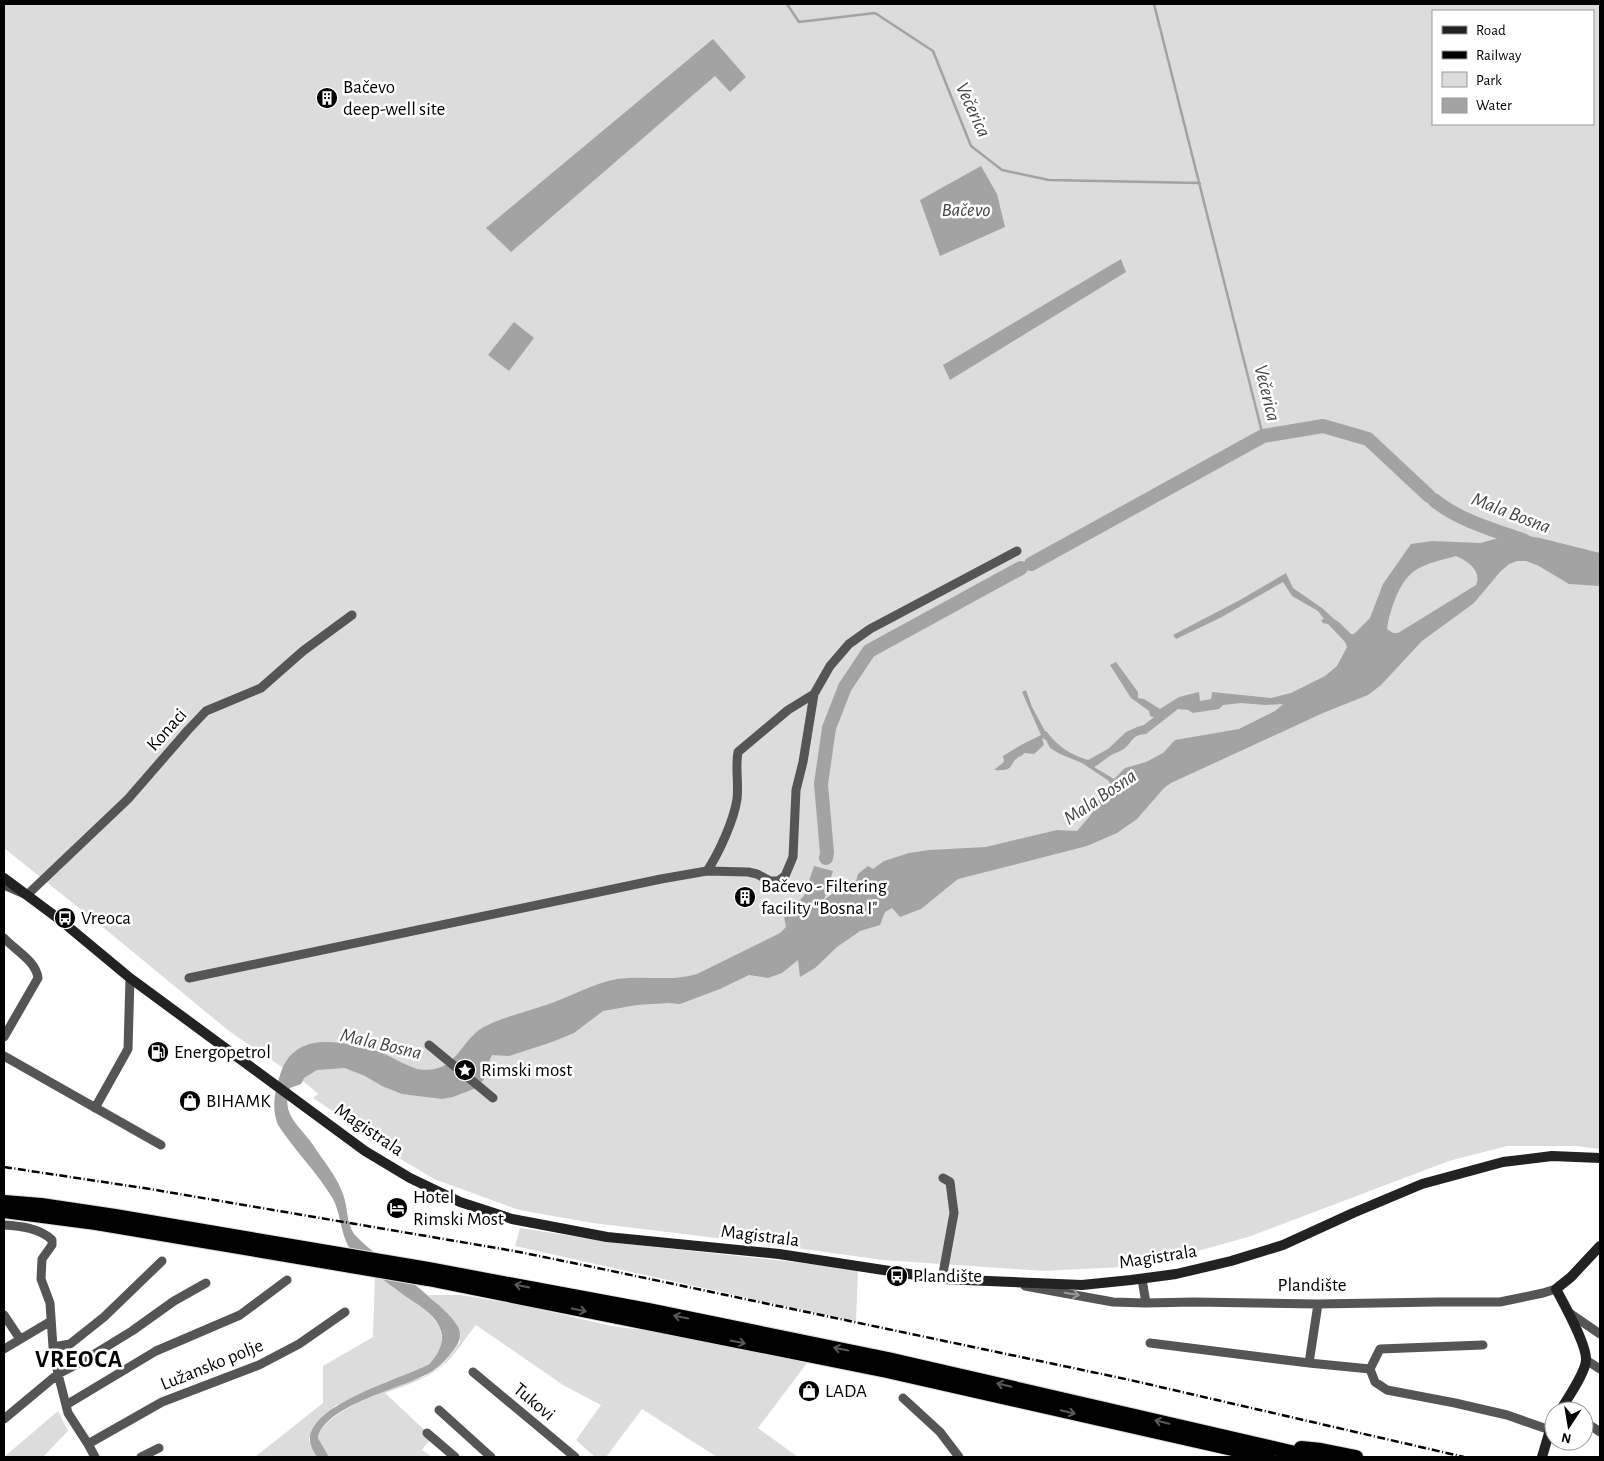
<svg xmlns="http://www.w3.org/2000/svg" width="1604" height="1461" viewBox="0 0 1604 1461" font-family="'Alegreya Sans',sans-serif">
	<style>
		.green { fill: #dcdcdc; fill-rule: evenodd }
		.water { fill: #a3a3a3; fill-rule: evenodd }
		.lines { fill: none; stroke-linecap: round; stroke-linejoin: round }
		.stream { stroke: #a3a3a3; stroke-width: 2.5 }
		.river { stroke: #a3a3a3; stroke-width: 14 }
		.trunk-casing { stroke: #dbdbdb; stroke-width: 16 }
		.minor { stroke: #555; stroke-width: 9 }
		.secondary { stroke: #222; stroke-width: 10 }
		.trunk { stroke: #000; stroke-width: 14 }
		.rail { stroke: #000; stroke-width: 2.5; stroke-dasharray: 8 2.5 1 2.5; stroke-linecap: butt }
		.oneway { stroke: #595959 }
		.oneway2 { stroke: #999 }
		.labels { text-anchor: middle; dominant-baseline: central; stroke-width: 5; stroke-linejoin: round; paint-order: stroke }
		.poi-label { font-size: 19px; fill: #000; stroke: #fff; text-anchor: start }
		.street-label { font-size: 19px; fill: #000; stroke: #fff }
		.water-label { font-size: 20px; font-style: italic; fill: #444; stroke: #fff }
		.district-label { font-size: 24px; font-weight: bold; letter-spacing: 1px; fill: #000; stroke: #fff }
	</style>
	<rect width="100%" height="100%" fill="#fff"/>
	<!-- green -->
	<path class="green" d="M 4,4 L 1600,4 L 1600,1149 L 1576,1146 L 1507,1146 L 1449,1161 L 1248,1237 L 1143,1266 L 1044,1271 L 883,1260 L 774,1245 L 593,1223 L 519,1210 L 434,1179 L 364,1137 L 342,1117 L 313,1098 L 318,1094 L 308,1085 L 229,1031 L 99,924 L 4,848 ZM 1433,11 L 1593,11 L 1593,124 L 1433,124 Z
		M 520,1228 L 618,1243 L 858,1269 L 856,1322 L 515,1246 Z
		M 375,1274 C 393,1287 428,1307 438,1325 C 442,1332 442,1341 440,1348 C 437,1357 431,1363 423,1367 L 335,1406 L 309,1439 L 310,1444 L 317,1457 L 255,1457 L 323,1403 L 323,1366 L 373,1337 Z
		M 428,1295 L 461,1295 L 526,1306 L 611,1326 L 691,1336 L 807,1363 L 758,1428 L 798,1457 L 717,1457 L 642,1409 L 606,1457 L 595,1457 L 576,1440 L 601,1405 L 563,1385 L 476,1325 C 466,1337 458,1351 447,1362 C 429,1378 408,1385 385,1393 L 432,1437 L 422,1450 L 432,1457 L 329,1457 L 318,1438 C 323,1410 398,1386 423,1377 L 438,1368 L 445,1362 L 460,1342 L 457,1324 Z
		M 58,1411 L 68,1431 L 43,1457 L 4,1457 Z"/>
	<!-- water -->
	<path class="water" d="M 713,39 L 746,77 L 730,92 L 715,76 L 511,252 L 486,228 Z
		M 981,166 L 997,194 L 1005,227 L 940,256 L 920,200 Z
		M 1121,259 L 1126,272 L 950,380 L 943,365 Z
		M 514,322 L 534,338 L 509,371 L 488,355 Z
		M 1515,534 L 1540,538 L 1600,553 L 1600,586 L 1569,584 L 1537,565 L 1526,561 L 1517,561 L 1509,564 L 1500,572 L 1474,603 L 1422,641 L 1381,685 L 1368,695 L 1323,713 L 1171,783 L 1164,788 L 1137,819 L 1117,833 L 1087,846 L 958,879 L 921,909 L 900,917 L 892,908 L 885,912 L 880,925 L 860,931 L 837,947 L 815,968 L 800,977 L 798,960 L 782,973 L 768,978 L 749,975 L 720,989 L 680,1004 L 669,1003 L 637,1005 L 603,1011 L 574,1033 L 552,1042 L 509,1056 L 492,1055 L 487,1066 L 486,1077 L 476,1088 L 453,1097 L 442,1099 L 402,1094 L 382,1086 L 365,1076 L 345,1068 L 317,1070 L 304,1078 L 301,1084 L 290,1088 C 279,1117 304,1128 317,1151 C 326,1164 338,1179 343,1194 C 348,1207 346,1222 354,1234 C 376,1257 404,1274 427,1295 C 436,1303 451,1315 457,1325 C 463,1335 459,1344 452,1352 C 444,1363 435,1371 423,1376 C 398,1389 323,1407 318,1438 L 329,1457 L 317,1457 C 314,1452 310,1446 310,1440 C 309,1404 402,1379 429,1364 C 439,1354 446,1340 439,1326 C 433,1313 417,1304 405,1296 C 388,1283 370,1271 355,1255 C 340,1240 342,1216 333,1199 C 317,1172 295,1151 278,1125 C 271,1108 275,1090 281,1072 C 293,1038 326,1039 356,1046 C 365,1048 374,1049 382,1053 C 394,1058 405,1065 417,1069 C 459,1076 459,1037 488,1025 C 507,1016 529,1011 549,1004 C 572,996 594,983 617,979 C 644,975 672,982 697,974 L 780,933 L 786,927 L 784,917 L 788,916 L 791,908 L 804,896 L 814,866 L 833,871 L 824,900 L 841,887 L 856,881 L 858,874 L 868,866 L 873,869 L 884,861 L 909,853 L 929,850 L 986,847 L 1057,830 L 1077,831 L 1090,816 L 1097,802 L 1110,787 L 1109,781 L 1082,763 L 1060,754 L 1050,748 L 1046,740 L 1042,738 L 1044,745 L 1034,754 L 1024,753 L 1023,755 C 1006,761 1019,772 994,770 L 1004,762 L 1003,756 L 1021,745 L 1041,735 L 1022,692 L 1026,690 L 1032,707 L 1045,731 L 1047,732 C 1058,747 1070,754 1088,760 L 1108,749 L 1126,732 L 1137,727 L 1144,725 L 1154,717 L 1150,716 L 1149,711 L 1131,698 L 1110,665 L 1116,662 L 1138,692 L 1138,698 L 1144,699 L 1160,709 L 1179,697 L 1199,692 L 1200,701 L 1211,699 L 1212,692 L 1271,698 L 1291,693 L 1325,676 L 1337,666 L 1347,647 L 1345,642 L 1328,624 L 1323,623 L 1321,620 L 1324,619 L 1318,611 L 1292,596 L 1283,582 L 1220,618 L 1176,639 L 1173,635 L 1240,600 L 1286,573 L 1293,588 L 1322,608 L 1334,619 L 1340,623 L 1351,634 L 1354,634 L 1370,618 L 1383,584 L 1411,544 L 1432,541 L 1480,543 ZM 1456,556 C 1468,561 1482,571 1476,585 L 1398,633 L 1393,633 L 1387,629 C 1388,619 1391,611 1394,602 C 1408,566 1421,566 1456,556 ZM 1241,703 L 1265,705 L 1283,704 L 1275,711 L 1239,729 L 1175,740 L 1163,753 L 1146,762 L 1125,768 L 1114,779 L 1094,767 C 1100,764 1105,759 1111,755 C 1115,753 1122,751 1126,747 C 1134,740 1132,735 1146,734 L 1178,709 L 1188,710 L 1193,713 L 1219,709 L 1223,705 Z"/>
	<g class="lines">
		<!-- stream -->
		<path class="stream" d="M 787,4 L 799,22 L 875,13 L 933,51 L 971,146 L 1002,170 L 1049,180 L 1200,183
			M 1154,4 L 1263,436"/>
		<!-- river -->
		<path class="river" d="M 1434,500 C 1460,521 1494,530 1525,541
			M 1031,564 L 1263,436 L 1323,426 L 1368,439 L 1429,496
			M 826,858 L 827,853 L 821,784 L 829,728 L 845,687 L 869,651 L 1021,568"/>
		<!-- trunk casing -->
		<g class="trunk-casing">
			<path id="trunk" d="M 4,1202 L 41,1205 L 115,1216 L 428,1269 L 648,1310 L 888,1359 L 1312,1457
				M 4,1211 L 96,1223 L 428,1279 L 887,1371 L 1268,1457
				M 1301,1448 L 1321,1450 L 1356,1457"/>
		</g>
		<!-- minor -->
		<path class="minor" d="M 707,871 C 719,853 734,820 737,799 C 739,783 735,768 738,752 L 788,710 L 814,694
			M 4,885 L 27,895 L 128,799 L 188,730 L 206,711 L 261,688 L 303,651 L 352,615
			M 4,938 C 15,950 36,961 38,978 L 4,1037
			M 189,978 L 661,879 L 707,871 L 748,872 L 757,874 L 770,881 L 778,881 L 785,876 L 793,857 L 796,790 L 803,762 L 814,694 L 830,666 L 849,644 L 870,629 L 1017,551
			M 429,1045 L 493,1098
			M 4,1056 L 161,1145
			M 95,1108 L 128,1049 L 130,978
			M 4,1225 C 20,1226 40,1228 52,1240 L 52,1245 L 42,1259 L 41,1279 L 50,1303 L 53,1347 L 58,1374 L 68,1413 L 88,1444 L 95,1457
			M 942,1279 L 954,1213 L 950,1182 L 943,1178
			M 1142,1279 L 1146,1303
			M 1025,1286 L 1113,1302 L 1146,1303 L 1194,1302 L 1318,1304 L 1437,1302 L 1500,1302 L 1543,1293 L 1556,1289
			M 1568,1312 L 1600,1334
			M 4,1315 L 20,1339
			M 1150,1343 L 1309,1363 L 1370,1369
			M 1483,1345 L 1380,1349 L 1370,1369 L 1375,1382 L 1387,1390 L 1455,1403 L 1507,1415 L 1550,1430
			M 53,1347 L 70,1344 L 104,1317 L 162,1261
			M 4,1349 L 51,1321
			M 1586,1360 L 1600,1369
			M 1309,1363 L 1318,1304
			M 473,1372 L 575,1457
			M 903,1398 L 940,1432 L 959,1457
			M 66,1405 L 156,1351 L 240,1315 L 287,1280
			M 439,1410 L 491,1457
			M 4,1419 L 58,1374 L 83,1361 L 132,1331 L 174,1301 L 206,1283
			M 1584,1421 L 1600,1432
			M 427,1433 L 455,1457
			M 88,1444 L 162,1402 L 259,1365 L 299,1344 L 345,1312
			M 141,1457 L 159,1448"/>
		<!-- secondary -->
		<path class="secondary" d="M 4,878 L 59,919 L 130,978 L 365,1151 L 410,1178 L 460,1202 L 512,1219 L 607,1237 L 779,1254 L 942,1279 L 1082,1285 L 1131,1280 L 1176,1274 L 1231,1261 L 1283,1245 L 1353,1213 L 1422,1184 L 1503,1162 L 1552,1156 L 1600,1158
			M 1560,1411 C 1567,1399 1586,1372 1586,1360 C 1587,1345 1564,1304 1556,1289 L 1571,1277 L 1600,1246
			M 1542,1457 L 1550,1430 L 1554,1422"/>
		<!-- trunk -->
		<use href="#trunk" class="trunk"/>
		<!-- rail -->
		<path class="rail" d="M 4,1167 L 150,1189 L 514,1251 L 588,1266 L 1130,1380 L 1464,1457"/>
	</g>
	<!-- one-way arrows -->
	<defs><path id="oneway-shaft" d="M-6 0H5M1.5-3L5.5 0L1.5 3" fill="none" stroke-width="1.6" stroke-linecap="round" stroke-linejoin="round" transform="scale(1.25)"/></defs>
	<g class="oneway">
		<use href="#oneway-shaft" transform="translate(522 1286) rotate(-169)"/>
		<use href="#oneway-shaft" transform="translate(579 1310) rotate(11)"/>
		<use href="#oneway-shaft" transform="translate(681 1317) rotate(-169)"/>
		<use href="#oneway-shaft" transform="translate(738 1342) rotate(11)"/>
		<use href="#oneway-shaft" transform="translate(841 1349) rotate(-169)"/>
		<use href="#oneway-shaft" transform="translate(1004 1385) rotate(-167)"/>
		<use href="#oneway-shaft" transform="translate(1068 1412) rotate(13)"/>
		<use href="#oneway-shaft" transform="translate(1162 1422) rotate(-167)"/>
	</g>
	<use class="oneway2" href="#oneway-shaft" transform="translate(1072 1294) rotate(10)"/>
	<!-- icons -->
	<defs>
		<g id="building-disc" transform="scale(1.125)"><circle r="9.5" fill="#000" stroke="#fff"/><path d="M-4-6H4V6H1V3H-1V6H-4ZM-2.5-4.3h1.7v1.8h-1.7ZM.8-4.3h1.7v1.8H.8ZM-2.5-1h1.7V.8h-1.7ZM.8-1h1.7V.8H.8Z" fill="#fff"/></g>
		<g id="bus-disc" transform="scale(1.125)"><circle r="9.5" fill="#000" stroke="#fff"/><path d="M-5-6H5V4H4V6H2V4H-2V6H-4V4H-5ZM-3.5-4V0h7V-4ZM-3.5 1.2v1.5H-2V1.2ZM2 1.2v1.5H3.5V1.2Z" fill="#fff"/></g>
		<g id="fuel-disc" transform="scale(1.125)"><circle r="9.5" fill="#000" stroke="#fff"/><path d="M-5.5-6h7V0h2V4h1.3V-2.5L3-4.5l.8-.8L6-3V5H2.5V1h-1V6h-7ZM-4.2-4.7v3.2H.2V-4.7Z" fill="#fff"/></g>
		<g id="sight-disc" transform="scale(1.125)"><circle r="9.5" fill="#000" stroke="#fff"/><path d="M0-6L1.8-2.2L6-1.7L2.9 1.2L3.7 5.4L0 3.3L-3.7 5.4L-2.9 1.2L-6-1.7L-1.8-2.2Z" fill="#fff"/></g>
		<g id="shop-disc" transform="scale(1.125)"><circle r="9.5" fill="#000" stroke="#fff"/><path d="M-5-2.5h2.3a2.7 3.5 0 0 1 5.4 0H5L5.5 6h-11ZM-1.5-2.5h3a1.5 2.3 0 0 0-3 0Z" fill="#fff"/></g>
		<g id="hotel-disc" transform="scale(1.125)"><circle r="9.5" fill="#000" stroke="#fff"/><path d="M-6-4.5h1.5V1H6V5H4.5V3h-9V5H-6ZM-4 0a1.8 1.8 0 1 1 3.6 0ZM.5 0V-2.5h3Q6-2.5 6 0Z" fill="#fff"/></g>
	</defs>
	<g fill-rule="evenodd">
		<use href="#building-disc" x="327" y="98"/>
		<use href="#building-disc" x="745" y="897"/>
		<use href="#bus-disc" x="65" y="918"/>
		<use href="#fuel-disc" x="158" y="1052"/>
		<use href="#sight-disc" x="465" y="1070"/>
		<use href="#shop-disc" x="190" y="1101"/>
		<use href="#hotel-disc" x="397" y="1208"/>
		<use href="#bus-disc" x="897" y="1276"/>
		<use href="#shop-disc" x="809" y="1391"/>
	</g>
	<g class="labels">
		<!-- poi labels -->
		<g class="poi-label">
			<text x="343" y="87">Bačevo<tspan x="343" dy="22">deep-well site</tspan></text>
			<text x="761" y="886">Bačevo - Filtering<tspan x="761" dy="22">facility "Bosna I"</tspan></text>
			<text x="81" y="918">Vreoca</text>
			<text x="174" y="1052">Energopetrol</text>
			<text x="481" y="1070">Rimski most</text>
			<text x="206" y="1101">BIHAMK</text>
			<text x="413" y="1197">Hotel<tspan x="413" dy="22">Rimski Most</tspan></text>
			<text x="913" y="1276">Plandište</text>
			<text x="825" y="1391">LADA</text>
		</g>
		<!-- street labels -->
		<g class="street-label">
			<text transform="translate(167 730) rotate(-48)">Konaci</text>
			<text transform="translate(369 1130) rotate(34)">Magistrala</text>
			<text transform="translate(760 1236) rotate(7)">Magistrala</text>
			<text transform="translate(1158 1257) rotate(-9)">Magistrala</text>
			<text x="1312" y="1285">Plandište</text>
			<text transform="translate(212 1365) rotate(-22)">Lužansko polje</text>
			<text transform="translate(534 1402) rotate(40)">Tukovi</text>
		</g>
		<!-- water labels -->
		<g class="water-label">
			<text transform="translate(973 110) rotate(65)">Večerica</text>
			<text x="966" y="210">Bačevo</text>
			<text transform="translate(1267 393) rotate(76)">Večerica</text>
			<text transform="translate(1511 513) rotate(21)">Mala Bosna</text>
			<text transform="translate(1100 797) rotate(-34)">Mala Bosna</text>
			<text transform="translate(381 1044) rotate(13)">Mala Bosna</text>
		</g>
		<!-- district labels -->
		<g class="district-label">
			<text x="79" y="1360">VREOCA</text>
		</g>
	</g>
	<!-- border -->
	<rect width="1604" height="1461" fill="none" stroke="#000000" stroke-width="10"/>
	<!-- legend -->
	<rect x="1432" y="10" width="162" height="115" fill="#ffffff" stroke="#999999"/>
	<rect x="1442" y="26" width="25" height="8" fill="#222222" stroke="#999999"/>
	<text x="1476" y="35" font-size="15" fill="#000000">Road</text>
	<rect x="1442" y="51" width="25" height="8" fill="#000000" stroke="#999999"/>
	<text x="1476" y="60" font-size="15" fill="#000000">Railway</text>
	<rect x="1442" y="72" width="25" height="15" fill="#dcdcdc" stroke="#999999"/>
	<text x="1476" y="85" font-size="15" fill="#000000">Park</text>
	<rect x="1442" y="98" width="25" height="15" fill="#a3a3a3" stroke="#999999"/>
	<text x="1476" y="110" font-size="15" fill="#000000">Water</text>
	<!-- north arrow -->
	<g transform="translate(1569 1426) rotate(192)"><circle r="24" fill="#ffffff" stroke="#999999"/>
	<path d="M0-4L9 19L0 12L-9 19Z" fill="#000000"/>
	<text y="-8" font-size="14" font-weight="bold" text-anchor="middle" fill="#000000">N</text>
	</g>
</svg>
